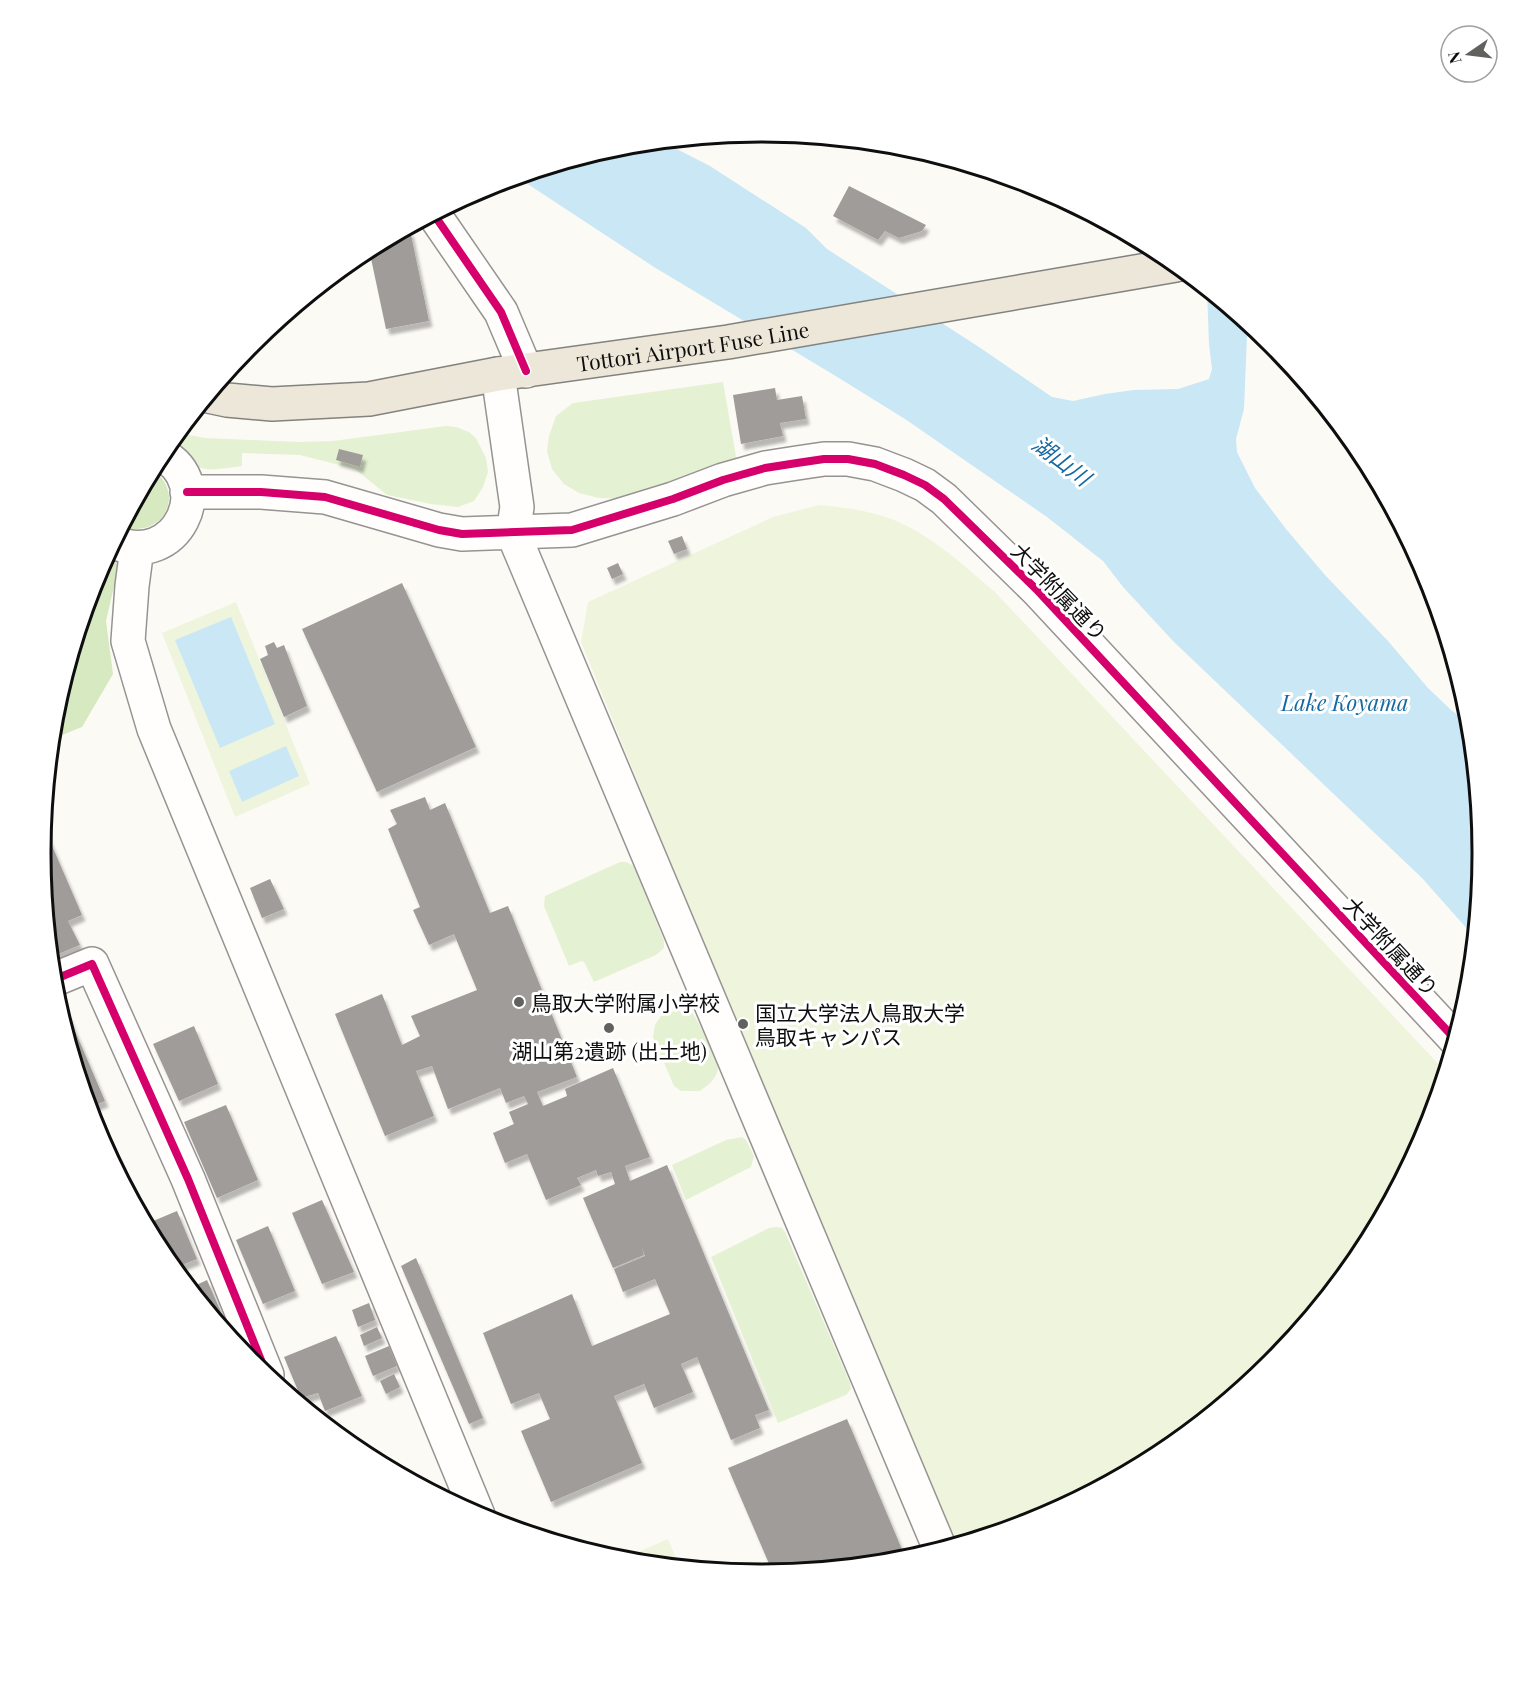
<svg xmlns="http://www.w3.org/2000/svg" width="1523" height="1706" viewBox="0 0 1523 1706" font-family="'Playfair Display','Noto Sans JP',serif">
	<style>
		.green { fill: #e5f1d3 }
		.forest { fill: #d6e9c1 }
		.pitch { fill: #eff5dd }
		.water { fill: #cae7f6 }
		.building { fill: #9f9c99; filter: url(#shadow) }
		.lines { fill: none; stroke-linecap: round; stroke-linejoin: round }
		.minor-casing { stroke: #959492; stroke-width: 36 }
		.major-casing { stroke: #82827f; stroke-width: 36 }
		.minor { stroke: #fffefd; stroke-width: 33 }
		.major { stroke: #ede7d9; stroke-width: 33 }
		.cycleway-casing { stroke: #fff; stroke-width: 11 }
		.cycleway { stroke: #d6006c; stroke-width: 8 }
		.poi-dot { fill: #61615e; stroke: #fff; stroke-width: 2 }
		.labels { text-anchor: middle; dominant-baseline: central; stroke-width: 6; stroke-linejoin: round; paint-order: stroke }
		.street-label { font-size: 21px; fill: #0e0e0e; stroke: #fff }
		.poi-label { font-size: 21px; fill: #0e0e0e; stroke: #fff; text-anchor: start }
		.water-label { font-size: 22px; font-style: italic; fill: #1568a2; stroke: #fff }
		.rim { fill: none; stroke: #0e0e0e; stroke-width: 3 }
	</style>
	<defs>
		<filter id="shadow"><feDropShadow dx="3.5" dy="6" stdDeviation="1.5" flood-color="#0004"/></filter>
	</defs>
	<rect width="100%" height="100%" fill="#fcfaf4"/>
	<!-- green -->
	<path class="green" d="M 723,382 L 737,462 L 622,499 L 599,498 L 579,493 L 564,484 L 552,469 L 547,451 L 549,436 L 556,416 L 573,403 Z
		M 446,426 L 456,427 L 469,432 L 476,438 L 486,458 L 488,472 L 483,487 L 474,501 L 458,507 L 431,504 L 387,495 L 355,469 L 300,455 L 242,453 L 242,466 C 199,472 201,472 167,446 L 178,433 L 205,438 L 298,442 L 333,441 Z
		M 620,862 L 626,862 L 634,866 L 664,941 L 664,948 L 656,955 L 594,982 L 584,962 L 581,961 L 569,966 L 544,906 L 545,896 Z
		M 677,1010 L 691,1011 C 697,1018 718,1060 718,1068 C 717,1079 708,1085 700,1091 L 681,1091 L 674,1086 L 653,1037 L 655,1025 L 661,1016 Z
		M 742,1137 L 746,1140 L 754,1156 L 751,1167 L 686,1200 L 672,1165 L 726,1140 Z
		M 776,1227 L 782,1228 L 785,1232 L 850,1383 L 851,1389 L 846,1395 L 778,1423 L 711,1257 L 769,1228 Z"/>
	<!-- forest -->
	<path class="forest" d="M 153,470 C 187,495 162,539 122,527 Z
		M 108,553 L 117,564 L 118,569 L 106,621 L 113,674 L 82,727 L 52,739 L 54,712 L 96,577 Z"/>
	<!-- pitch -->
	<path class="pitch" d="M 819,505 C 839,507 859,509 879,515 C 923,527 961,563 995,592 L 1445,1071 L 1427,1129 L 1361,1254 L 1271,1363 L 1162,1453 L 1037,1519 L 948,1546 L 581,642 L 588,602 L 773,517 Z
		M 236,602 L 310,784 L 235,817 L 162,633 Z
		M 668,1539 L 679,1566 L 620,1560 Z"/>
	<!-- water -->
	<path class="water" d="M 663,142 L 710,166 L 806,228 L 827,249 L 979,347 L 1052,397 L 1073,401 L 1105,394 L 1134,390 L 1178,389 L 1209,379 L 1212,369 L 1209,344 L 1207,291 L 1245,322 L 1247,336 L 1244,409 L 1236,439 L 1237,452 L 1255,488 L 1286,529 L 1325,575 L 1388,641 L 1428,688 L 1451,710 L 1470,724 L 1482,853 L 1474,941 L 1469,931 L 1422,878 L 1174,642 L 1123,587 L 1103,561 L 1047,517 L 905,419 L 834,375 L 654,267 L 517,177 L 621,146 Z
		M 231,617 L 275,724 L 220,748 L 175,640 Z
		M 286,746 L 299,776 L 242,802 L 229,771 Z"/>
	<!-- building -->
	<path class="building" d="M 849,186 L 926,225 L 922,231 L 899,238 L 885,231 L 878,240 L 833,216 Z
		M 410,230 L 429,321 L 386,329 L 369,249 L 400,233 Z
		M 775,388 L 777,400 L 802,396 L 806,419 L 780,423 L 783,436 L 741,444 L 733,395 Z
		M 339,449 L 363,455 L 360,467 L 336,460 Z
		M 682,536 L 687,549 L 674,554 L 668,541 Z
		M 618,563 L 623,574 L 612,579 L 607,568 Z
		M 402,583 L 476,747 L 377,792 L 302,629 Z
		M 274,642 L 277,648 L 284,645 L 307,706 L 284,717 L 260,659 L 268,655 L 265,646 Z
		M 425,797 L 430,810 L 445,803 L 490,913 L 508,906 L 577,1077 L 537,1092 L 543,1106 L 567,1096 L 565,1089 L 613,1068 L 650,1157 L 625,1166 L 630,1181 L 667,1165 L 769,1410 L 755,1415 L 760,1428 L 731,1440 L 697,1357 L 681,1364 L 693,1392 L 654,1408 L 640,1374 L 644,1384 L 614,1396 L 642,1463 L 551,1502 L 521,1431 L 550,1419 L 539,1393 L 511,1404 L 483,1333 L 572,1294 L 592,1346 L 670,1314 L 655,1279 L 623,1292 L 614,1269 L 645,1256 L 641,1246 L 644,1255 L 613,1268 L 583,1198 L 615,1184 L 611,1172 L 598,1176 L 596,1170 L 577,1178 L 581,1185 L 546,1200 L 527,1154 L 505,1163 L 493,1133 L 514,1124 L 509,1112 L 528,1104 L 524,1096 L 506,1103 L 500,1088 L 448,1109 L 432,1066 L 416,1071 L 434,1116 L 385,1136 L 335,1014 L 382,994 L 402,1045 L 420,1036 L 411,1016 L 477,990 L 454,934 L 429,945 L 413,910 L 420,907 L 388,829 L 397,824 L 390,810 Z
		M 43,825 L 82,915 L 68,921 L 80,945 L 51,957 L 41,853 Z
		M 270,879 L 284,909 L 262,918 L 250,888 Z
		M 66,1010 L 105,1101 L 89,1108 L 60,1013 Z
		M 194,1026 L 218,1084 L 179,1101 L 153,1044 Z
		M 226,1105 L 258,1180 L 217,1198 L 184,1122 Z
		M 322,1200 L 354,1272 L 322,1284 L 292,1213 Z
		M 177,1211 L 197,1259 L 174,1268 L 162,1253 L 146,1224 Z
		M 268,1226 L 295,1291 L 263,1304 L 236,1240 Z
		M 416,1258 L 483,1418 L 469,1424 L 401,1266 Z
		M 207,1280 L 228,1328 L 224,1330 L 190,1288 Z
		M 369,1303 L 375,1320 L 358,1327 L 352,1310 Z
		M 377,1327 L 382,1338 L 364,1346 L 360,1335 Z
		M 336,1336 L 362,1396 L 325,1411 L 318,1393 L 301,1398 L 284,1357 Z
		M 389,1346 L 397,1366 L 373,1376 L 365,1356 Z
		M 394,1374 L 400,1387 L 386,1394 L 380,1381 Z
		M 847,1419 L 906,1559 L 773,1573 L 728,1468 Z"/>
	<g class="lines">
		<!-- minor casing -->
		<g class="minor-casing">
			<path id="minor" d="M 435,216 L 501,312 L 526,371
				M 498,374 L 517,507 L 513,533 L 940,1549
				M 187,492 L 261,492 L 325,497 L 439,530 L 462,534 L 572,530 L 673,499 L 723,480 L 765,468 L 797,463 L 824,459 L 848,459 L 875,464 L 904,475 L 925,485 L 944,499 L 1038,591 L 1455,1039
				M 114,542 C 176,570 218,484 161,454
				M 137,548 L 132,586 L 128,641 L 154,729 L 478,1515
				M 53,980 L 92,964 L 188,1179 L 267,1375"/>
		</g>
		<!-- major casing -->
		<g class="major-casing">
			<g id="major">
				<path id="s1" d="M 208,396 L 227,400 L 272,404 L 369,399 L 498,374 L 728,342 L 1176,265"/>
			</g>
		</g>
		<!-- minor -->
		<use href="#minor" class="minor"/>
		<!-- major -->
		<use href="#major" class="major"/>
		<!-- cycleway casing -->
		<g class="cycleway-casing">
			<path id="cycleway" d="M 435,216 L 501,312 L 526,371
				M 187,492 L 261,492 L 325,497 L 439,530 L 462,534 L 572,530 L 673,499 L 723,480 L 765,468 L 797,463 L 824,459 L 848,459 L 875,464 L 904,475 L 925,485 L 944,499 L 1038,591 L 1455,1039
				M 53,980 L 92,964 L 188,1179 L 267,1375"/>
		</g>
		<!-- cycleway -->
		<use href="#cycleway" class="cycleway"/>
	</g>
	<!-- markers -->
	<g class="poi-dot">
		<circle cx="519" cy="1002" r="6"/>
		<circle cx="743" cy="1024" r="6"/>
		<circle cx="609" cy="1028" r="6"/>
	</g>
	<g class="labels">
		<!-- street labels -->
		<g class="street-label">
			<text stroke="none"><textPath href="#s1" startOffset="490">Tottori Airport Fuse Line</textPath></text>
			<text transform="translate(1060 591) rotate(46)">大学附属通り</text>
			<text transform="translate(1392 946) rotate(47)">大学附属通り</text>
		</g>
		<!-- poi labels -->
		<g class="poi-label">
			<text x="531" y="1002">鳥取大学附属小学校</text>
			<text x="755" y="1012">国立大学法人鳥取大学<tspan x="755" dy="24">鳥取キャンパス</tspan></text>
			<text x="609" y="1050" text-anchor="middle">湖山第2遺跡 (出土地)</text>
		</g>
		<!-- water labels -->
		<g class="water-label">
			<text transform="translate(1062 460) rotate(37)">湖山川</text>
			<text x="1345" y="702">Lake Koyama</text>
		</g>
	</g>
	<!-- crop -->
	<path d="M0 0H1523V1706H0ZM761 142H762A710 710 0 0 1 1472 852V854A710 710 0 0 1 762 1564H761A710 710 0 0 1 51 854V852A710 710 0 0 1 761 142Z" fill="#fff" fill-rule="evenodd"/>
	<path class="rim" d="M761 142H762A710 710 0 0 1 1472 852V854A710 710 0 0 1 762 1564H761A710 710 0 0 1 51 854V852A710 710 0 0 1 761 142Z"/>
	<!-- north arrow -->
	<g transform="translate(1469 54) rotate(256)"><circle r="28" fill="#ffffff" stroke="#9f9f9f" stroke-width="1.5"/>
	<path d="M0-4.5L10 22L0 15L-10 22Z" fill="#61615e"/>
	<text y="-9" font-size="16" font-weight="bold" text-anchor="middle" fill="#0e0e0e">N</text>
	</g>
</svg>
